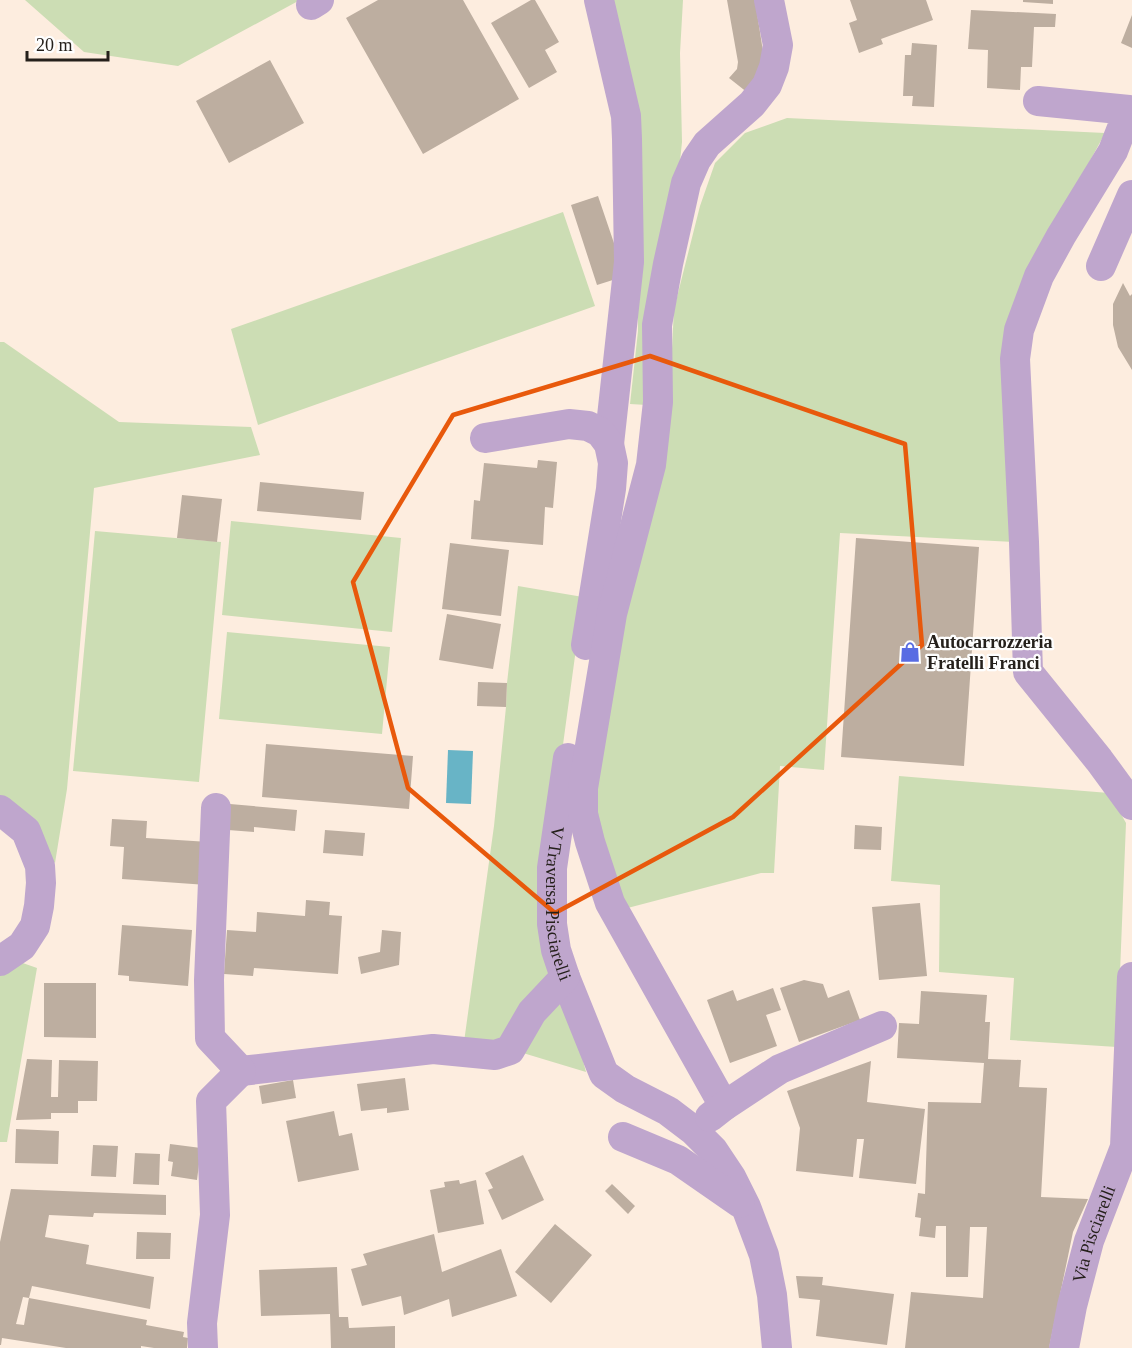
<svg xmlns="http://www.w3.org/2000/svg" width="1132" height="1348" viewBox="0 0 1132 1348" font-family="Georgia,serif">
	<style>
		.green { fill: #ccddb4 }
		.water { fill: #68b4c6 }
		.building { fill: #bdaea0 }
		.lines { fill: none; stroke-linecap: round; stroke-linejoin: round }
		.minor { stroke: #bfa6cd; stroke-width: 30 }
		.marked { fill: none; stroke: #e8590c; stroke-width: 4.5; stroke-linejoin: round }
		.labels { text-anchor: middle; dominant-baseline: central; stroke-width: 4.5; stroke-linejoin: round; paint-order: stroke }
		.poi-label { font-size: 18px; font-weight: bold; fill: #25201b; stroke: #fefefe; text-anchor: start }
		.street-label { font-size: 18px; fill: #25201b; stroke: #fefefe }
	</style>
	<rect width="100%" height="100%" fill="#fdeddf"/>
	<!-- green -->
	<path class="green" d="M 25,0 L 300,0 L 178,66 L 84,52 Z
		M 613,0 L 683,0 L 680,53 L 682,142 L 677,190 L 647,405 L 630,404 L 638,331 L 637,142 Z
		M 787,118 L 1105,133 L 1022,287 L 1014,542 L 840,533 L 824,770 L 780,766 L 774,873 L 761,873 L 620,910 L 592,789 L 624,604 L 669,408 L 674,309 L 700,206 L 715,163 L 745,133 Z
		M 563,212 L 595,306 L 258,425 L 231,329 Z
		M 0,342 L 4,342 L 119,422 L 251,427 L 260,455 L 94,488 L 67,789 L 55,863 L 0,800 Z
		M 231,521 L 401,538 L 392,632 L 222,615 Z
		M 95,531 L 221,542 L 199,782 L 73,771 Z
		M 518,586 L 583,597 L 544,885 L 575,1030 L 586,1072 L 523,1053 L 464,1042 L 494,826 L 506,707 L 507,683 Z
		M 227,632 L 390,647 L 382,734 L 219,719 Z
		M 899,776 L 1109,793 L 1126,823 L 1117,1047 L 1010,1040 L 1014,978 L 939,972 L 940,885 L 891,881 Z
		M 0,955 L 37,968 L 7,1142 L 0,1142 Z"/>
	<!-- water -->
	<path class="water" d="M 448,750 L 473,751 L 471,804 L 446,803 Z"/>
	<!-- building -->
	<path class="building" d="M 378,0 L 463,0 L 519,99 L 423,154 L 346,18 Z
		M 531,0 L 535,0 L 559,42 L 545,50 L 557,72 L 529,88 L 491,23 Z
		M 727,0 L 755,0 L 764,58 L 748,93 L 729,78 L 737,69 L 738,62 Z
		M 850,0 L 926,0 L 933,20 L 881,39 L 883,44 L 859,53 L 849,23 L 857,20 Z
		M 1023,0 L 1053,0 L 1053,4 L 1023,2 Z
		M 971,10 L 1056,14 L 1055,27 L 1034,27 L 1032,67 L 1021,67 L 1020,90 L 987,88 L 988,50 L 968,49 Z
		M 1132,15 L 1132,48 L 1121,43 Z
		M 912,43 L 937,45 L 934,107 L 912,106 L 913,96 L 903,96 L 905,55 L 911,55 Z
		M 270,60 L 304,123 L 229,163 L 196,101 Z
		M 598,196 L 616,249 L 616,279 L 597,285 L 571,205 Z
		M 1123,283 L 1130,296 L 1132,294 L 1132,370 L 1118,347 L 1113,325 L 1113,304 Z
		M 538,460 L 557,462 L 553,508 L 545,507 L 543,545 L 471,539 L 474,500 L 480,501 L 484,463 L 537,468 Z
		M 260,482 L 364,492 L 361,520 L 257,511 Z
		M 182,495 L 222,499 L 217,542 L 177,538 Z
		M 856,538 L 979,547 L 964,766 L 841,757 Z
		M 450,543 L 509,550 L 501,616 L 442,609 Z
		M 447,614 L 501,624 L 493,669 L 439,660 Z
		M 478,682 L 507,683 L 506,707 L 477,706 Z
		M 266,744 L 413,756 L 409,809 L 262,797 Z
		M 230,804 L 297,810 L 295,831 L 254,827 L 254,832 L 228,830 Z
		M 112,819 L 147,821 L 146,838 L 209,842 L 207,885 L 122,879 L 124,847 L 110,846 Z
		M 855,825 L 882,827 L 881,850 L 854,849 Z
		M 325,830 L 365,833 L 363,856 L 323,853 Z
		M 306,900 L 330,902 L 329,915 L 342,916 L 338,974 L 254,968 L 253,976 L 224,974 L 227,930 L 256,932 L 257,912 L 305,916 Z
		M 920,903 L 927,976 L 879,980 L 872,907 Z
		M 122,925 L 192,930 L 188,986 L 129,981 L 129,976 L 118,975 Z
		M 382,930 L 401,932 L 399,965 L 361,974 L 358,957 L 380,952 Z
		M 804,980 L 823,984 L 828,998 L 849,990 L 860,1020 L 799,1042 L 780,988 Z
		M 44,983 L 96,983 L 96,1038 L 44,1037 Z
		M 773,988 L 781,1010 L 766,1015 L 777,1046 L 730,1063 L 707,1000 L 733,990 L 737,1001 Z
		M 921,991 L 987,995 L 985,1022 L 990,1022 L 988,1059 L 1021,1060 L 1019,1087 L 1047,1088 L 1041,1197 L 1088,1199 L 1073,1232 L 1049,1348 L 905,1348 L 911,1292 L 983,1298 L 987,1227 L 970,1227 L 968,1277 L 946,1277 L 946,1226 L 936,1226 L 935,1238 L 919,1236 L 921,1218 L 915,1217 L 918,1193 L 925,1194 L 928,1102 L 981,1103 L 984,1063 L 897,1058 L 899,1023 L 919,1024 Z
		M 27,1059 L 52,1060 L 51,1097 L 58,1097 L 59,1060 L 98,1061 L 97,1101 L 78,1101 L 78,1113 L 51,1113 L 51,1119 L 16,1120 Z
		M 871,1061 L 867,1102 L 925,1109 L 916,1184 L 859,1178 L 864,1139 L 857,1139 L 853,1177 L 796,1171 L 800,1128 L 787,1091 Z
		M 405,1078 L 409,1110 L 387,1113 L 387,1108 L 361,1111 L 357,1084 Z
		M 293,1080 L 296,1098 L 262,1104 L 259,1086 Z
		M 334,1111 L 339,1136 L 352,1133 L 359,1170 L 298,1182 L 286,1121 Z
		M 16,1129 L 59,1131 L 58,1164 L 15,1163 Z
		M 170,1144 L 201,1148 L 197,1180 L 171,1176 L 173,1162 L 168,1161 Z
		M 93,1145 L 118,1146 L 116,1177 L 91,1176 Z
		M 135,1153 L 160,1154 L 159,1185 L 133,1184 Z
		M 523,1155 L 544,1200 L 502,1220 L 488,1190 L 493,1188 L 485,1173 Z
		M 459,1180 L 460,1184 L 476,1180 L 484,1224 L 438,1233 L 430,1190 L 445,1187 L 444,1182 Z
		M 612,1184 L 635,1206 L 628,1214 L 605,1191 Z
		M 11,1189 L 166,1195 L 166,1215 L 94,1213 L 93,1217 L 49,1215 L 45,1237 L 89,1245 L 86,1264 L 154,1277 L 150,1309 L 32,1286 L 29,1298 L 23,1297 L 16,1324 L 24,1325 L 29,1298 L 147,1320 L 146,1325 L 184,1332 L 183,1337 L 188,1338 L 187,1348 L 154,1348 L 141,1346 L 141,1348 L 66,1348 L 2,1338 L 1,1345 L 0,1345 L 0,1242 Z
		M 555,1224 L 592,1255 L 551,1303 L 515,1272 Z
		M 137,1232 L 171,1233 L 170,1259 L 136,1259 Z
		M 434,1234 L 442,1272 L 501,1249 L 517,1296 L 452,1317 L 449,1299 L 404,1315 L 401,1296 L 362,1306 L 351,1269 L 367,1265 L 363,1254 Z
		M 337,1267 L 339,1317 L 348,1317 L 349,1328 L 395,1326 L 395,1348 L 331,1348 L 330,1314 L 261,1316 L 259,1270 Z
		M 796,1276 L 823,1277 L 822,1285 L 894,1294 L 887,1345 L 816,1336 L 820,1300 L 799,1298 Z"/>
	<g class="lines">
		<!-- minor -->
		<g class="minor">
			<path d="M 599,0 L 626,116 L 627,139 L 629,262 L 609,444"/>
			<path d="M 311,5 L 319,0"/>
			<path d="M 1038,101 L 1129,110 L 1113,151 L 1061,236 L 1039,276 L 1019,330 L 1015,359 L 1024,542 L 1028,672 L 1099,760 L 1132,805"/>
			<path d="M 1101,266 L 1132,195"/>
			<path d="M 485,438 L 569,424 L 588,426 L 600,432 L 609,444 L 613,463 L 611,489 L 586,645"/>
			<path id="s1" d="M 568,758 L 552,868 L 552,924 L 556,950 L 565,977 L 604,1074 L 625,1089 L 668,1111 L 693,1130 L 713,1150 L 731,1177 L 746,1207 L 764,1255 L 772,1295 L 777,1348"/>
			<path d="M 0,810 L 26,831 L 40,866 L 41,883 L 39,906 L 35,926 L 22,946 L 0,961"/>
			<path d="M 241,1071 L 433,1049 L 495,1055 L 510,1050 L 532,1012 L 565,977"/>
			<path d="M 724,1106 L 610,903 L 590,842 L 583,814 L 583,788 L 612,614 L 651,465 L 658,402 L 657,325 L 668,264 L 686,183 L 696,160 L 707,144 L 752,104 L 767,85 L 774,67 L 778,45 L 769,0"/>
			<path d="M 710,1117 L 724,1106 L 780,1069 L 882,1026"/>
			<path d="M 623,1137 L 678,1160 L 740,1203"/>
			<path d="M 203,1348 L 202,1323 L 215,1215 L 211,1101 L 241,1071 L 210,1038 L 209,980 L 216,808"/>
			<path id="s2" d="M 1064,1348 L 1072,1306 L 1089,1241 L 1125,1147 L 1132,977"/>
		</g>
	</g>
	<!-- marked area -->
	<path class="marked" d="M 650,356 L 905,444 L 922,645 L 733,817 L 555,913 L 408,788 L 353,582 L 453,415 Z"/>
	<!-- icons -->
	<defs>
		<g id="shop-bare" transform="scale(1.62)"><path d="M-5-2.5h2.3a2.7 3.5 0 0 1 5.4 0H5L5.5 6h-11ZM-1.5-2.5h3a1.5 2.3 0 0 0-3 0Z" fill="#586ce3" stroke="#fefefe" stroke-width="2.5" paint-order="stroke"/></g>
	</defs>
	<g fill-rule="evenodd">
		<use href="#shop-bare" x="910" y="652"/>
	</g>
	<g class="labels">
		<!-- poi labels -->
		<g class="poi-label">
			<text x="927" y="642">Autocarrozzeria<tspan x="927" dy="21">Fratelli Franci</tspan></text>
		</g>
		<!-- street labels -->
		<g class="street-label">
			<text stroke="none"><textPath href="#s1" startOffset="147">V Traversa Pisciarelli</textPath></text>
			<text stroke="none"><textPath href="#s2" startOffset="118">Via Pisciarelli</textPath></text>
		</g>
	</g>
	<!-- scale -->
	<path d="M27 51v9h81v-9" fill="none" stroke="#25201b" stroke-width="3"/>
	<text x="36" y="51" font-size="18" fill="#25201b" stroke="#fefefe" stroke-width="4.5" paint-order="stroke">20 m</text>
</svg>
